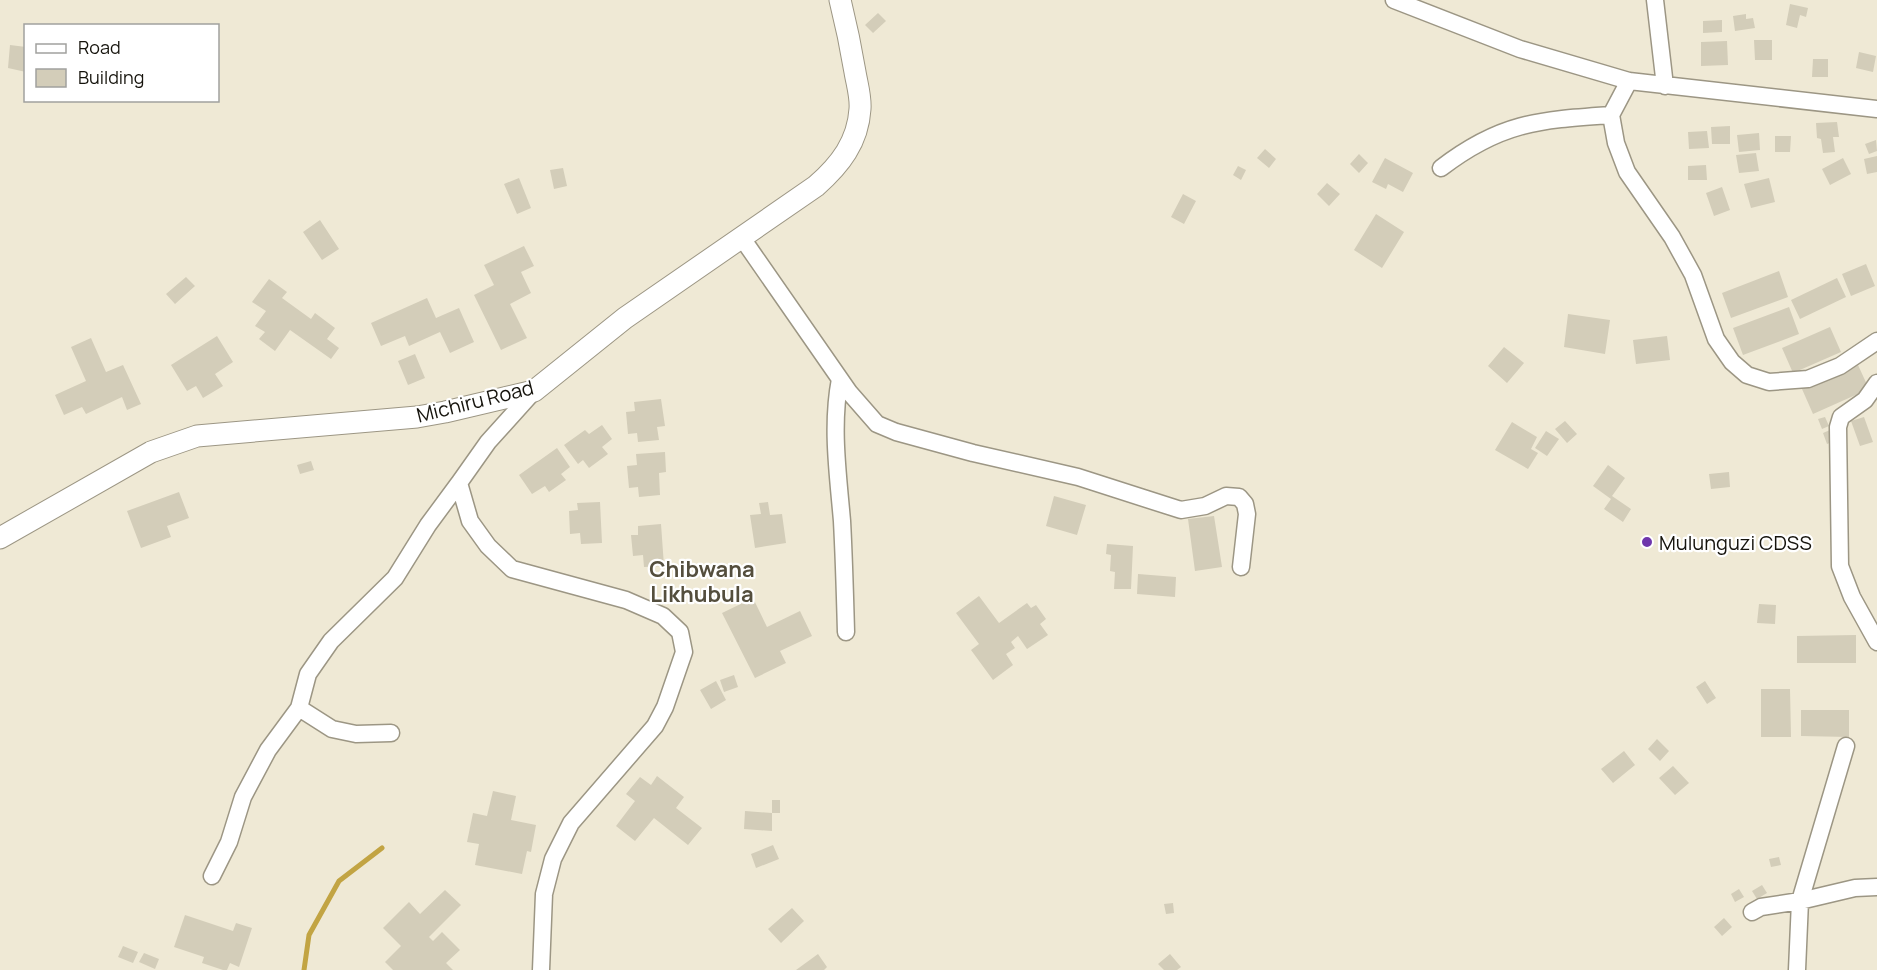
<svg xmlns="http://www.w3.org/2000/svg" width="1877" height="970" viewBox="0 0 1877 970" font-family="Manrope,sans-serif">
	<style>
		.lines { fill: none; stroke-linecap: round; stroke-linejoin: round }
		.stream { stroke: #c2a443; stroke-width: 5 }
		.building { fill: #d3cdb9 }
		.minor-casing { stroke: #9c9684; stroke-width: 19 }
		.tertiary-casing { stroke: #9c9684; stroke-width: 23 }
		.minor { stroke: #fff; stroke-width: 16 }
		.tertiary { stroke: #fff; stroke-width: 21 }
		.poi-dot { fill: #6f36ac; stroke: #fff; stroke-width: 2 }
		.labels { text-anchor: middle; dominant-baseline: central; stroke-width: 4.5; stroke-linejoin: round; paint-order: stroke }
		.street-label { font-size: 20px; fill: #15130c; stroke: #fff }
		.poi-label { font-size: 20px; fill: #15130c; stroke: #fff; text-anchor: start }
		.quarter-label { font-size: 22px; font-weight: bold; fill: #544e3d; stroke: #fff }
	</style>
	<rect width="100%" height="100%" fill="#efe9d5"/>
	<g class="lines">
		<!-- stream -->
		<path class="stream" d="M 304,970 L 309,935 L 339,881 L 382,848"/>
	</g>
	<!-- building -->
	<path class="building" d="M 1790,4 L 1808,8 L 1806,17 L 1800,15 L 1797,28 L 1786,25 Z
		M 878,13 L 886,21 L 873,33 L 865,25 Z
		M 1746,14 L 1746,19 L 1753,18 L 1755,28 L 1735,31 L 1733,16 Z
		M 1722,20 L 1722,32 L 1703,33 L 1703,21 Z
		M 1754,40 L 1772,40 L 1772,60 L 1755,60 Z
		M 1727,41 L 1728,65 L 1701,66 L 1701,42 Z
		M 10,45 L 26,47 L 26,72 L 8,68 Z
		M 1859,52 L 1876,56 L 1873,72 L 1856,68 Z
		M 1813,59 L 1828,59 L 1828,77 L 1812,77 Z
		M 1837,122 L 1839,137 L 1833,137 L 1835,152 L 1823,153 L 1821,139 L 1817,138 L 1816,123 Z
		M 1730,126 L 1730,144 L 1712,144 L 1711,127 Z
		M 1707,131 L 1709,148 L 1689,149 L 1688,132 Z
		M 1759,133 L 1760,150 L 1739,152 L 1737,135 Z
		M 1775,136 L 1791,136 L 1790,152 L 1775,152 Z
		M 1876,140 L 1877,151 L 1869,154 L 1865,144 Z
		M 1265,149 L 1276,159 L 1269,168 L 1257,158 Z
		M 1756,153 L 1759,171 L 1739,173 L 1736,155 Z
		M 1359,154 L 1368,163 L 1359,173 L 1350,164 Z
		M 1877,156 L 1877,172 L 1867,174 L 1864,159 Z
		M 1385,158 L 1413,173 L 1403,192 L 1388,184 L 1386,189 L 1372,182 Z
		M 1843,158 L 1851,174 L 1830,185 L 1822,169 Z
		M 1706,165 L 1707,180 L 1688,180 L 1688,166 Z
		M 1238,166 L 1246,170 L 1241,180 L 1233,175 Z
		M 563,168 L 567,186 L 554,189 L 550,170 Z
		M 519,178 L 531,208 L 517,214 L 504,184 Z
		M 1769,178 L 1775,202 L 1751,208 L 1744,184 Z
		M 1327,183 L 1340,194 L 1329,206 L 1317,194 Z
		M 1722,187 L 1730,210 L 1714,216 L 1706,193 Z
		M 1183,194 L 1196,201 L 1184,224 L 1171,217 Z
		M 1376,214 L 1404,232 L 1382,268 L 1354,250 Z
		M 320,220 L 339,249 L 322,260 L 303,232 Z
		M 524,246 L 534,266 L 521,272 L 531,293 L 510,304 L 527,338 L 501,350 L 474,295 L 494,285 L 484,265 Z
		M 1866,264 L 1875,286 L 1851,296 L 1842,274 Z
		M 1779,271 L 1788,297 L 1731,318 L 1722,293 Z
		M 186,277 L 195,286 L 175,304 L 166,294 Z
		M 1837,278 L 1846,297 L 1800,319 L 1791,300 Z
		M 269,279 L 287,292 L 282,298 L 311,319 L 315,313 L 335,328 L 327,339 L 339,348 L 331,359 L 290,330 L 275,351 L 259,339 L 265,332 L 255,326 L 266,311 L 252,302 Z
		M 427,298 L 436,318 L 459,308 L 474,342 L 450,353 L 440,332 L 409,346 L 405,336 L 381,346 L 371,323 Z
		M 1789,307 L 1799,334 L 1743,355 L 1733,328 Z
		M 1568,314 L 1610,320 L 1605,354 L 1564,347 Z
		M 1830,327 L 1841,352 L 1793,373 L 1782,348 Z
		M 217,336 L 233,362 L 215,374 L 223,386 L 203,398 L 196,386 L 187,391 L 171,365 Z
		M 1667,336 L 1670,360 L 1636,364 L 1633,340 Z
		M 91,338 L 106,372 L 123,365 L 141,404 L 127,410 L 122,397 L 86,414 L 82,407 L 64,415 L 55,395 L 86,381 L 71,347 Z
		M 1504,347 L 1524,363 L 1507,383 L 1488,366 Z
		M 415,354 L 425,378 L 408,385 L 398,361 Z
		M 1858,365 L 1869,389 L 1813,414 L 1802,389 Z
		M 661,399 L 665,426 L 657,427 L 659,440 L 638,442 L 637,433 L 628,434 L 626,412 L 635,411 L 634,402 Z
		M 1825,417 L 1829,426 L 1822,429 L 1818,419 Z
		M 1864,417 L 1873,442 L 1860,446 L 1851,421 Z
		M 1565,421 L 1577,434 L 1567,443 L 1555,429 Z
		M 1512,422 L 1537,437 L 1531,449 L 1538,453 L 1528,469 L 1495,450 Z
		M 602,425 L 612,439 L 602,447 L 608,454 L 589,468 L 583,460 L 578,464 L 564,445 L 585,430 L 589,434 Z
		M 1830,430 L 1835,441 L 1827,444 L 1823,433 Z
		M 1546,431 L 1559,439 L 1547,456 L 1535,448 Z
		M 557,448 L 570,467 L 561,474 L 566,480 L 549,492 L 545,486 L 532,494 L 519,475 Z
		M 665,452 L 666,472 L 659,473 L 660,495 L 639,497 L 638,487 L 629,488 L 627,466 L 637,465 L 636,454 Z
		M 311,461 L 314,470 L 300,474 L 297,465 Z
		M 1608,465 L 1625,478 L 1612,496 L 1631,509 L 1623,522 L 1604,509 L 1611,499 L 1593,486 Z
		M 1729,472 L 1730,487 L 1711,489 L 1709,474 Z
		M 179,492 L 189,518 L 167,526 L 171,537 L 141,548 L 127,511 Z
		M 1054,496 L 1086,505 L 1077,535 L 1046,526 Z
		M 600,502 L 602,543 L 581,544 L 580,533 L 570,534 L 569,511 L 578,510 L 577,503 Z
		M 768,502 L 770,515 L 782,514 L 786,543 L 755,548 L 750,515 L 761,514 L 759,503 Z
		M 1214,516 L 1222,567 L 1195,571 L 1188,519 Z
		M 661,524 L 664,566 L 644,567 L 643,555 L 633,556 L 631,535 L 638,535 L 638,526 Z
		M 1107,544 L 1133,546 L 1131,589 L 1114,589 L 1115,572 L 1110,571 L 1111,555 L 1106,554 Z
		M 1138,574 L 1176,577 L 1175,597 L 1137,594 Z
		M 979,596 L 999,623 L 1027,603 L 1031,608 L 1036,605 L 1046,619 L 1040,624 L 1048,635 L 1027,649 L 1018,636 L 1011,642 L 1015,648 L 1006,654 L 1013,665 L 993,680 L 971,650 L 979,644 L 956,613 Z
		M 753,598 L 767,627 L 800,611 L 812,636 L 780,651 L 786,663 L 755,678 L 722,613 Z
		M 1759,604 L 1776,605 L 1775,624 L 1757,623 Z
		M 1856,635 L 1856,663 L 1797,663 L 1797,636 Z
		M 734,675 L 738,687 L 724,692 L 720,680 Z
		M 716,681 L 726,700 L 711,709 L 700,690 Z
		M 1705,681 L 1716,698 L 1707,704 L 1696,687 Z
		M 1761,689 L 1790,689 L 1791,737 L 1761,737 Z
		M 1801,710 L 1849,710 L 1849,737 L 1801,736 Z
		M 1657,739 L 1669,751 L 1660,761 L 1648,749 Z
		M 1624,751 L 1635,765 L 1613,783 L 1601,769 Z
		M 1673,766 L 1689,783 L 1675,795 L 1659,778 Z
		M 657,776 L 684,797 L 676,808 L 702,828 L 688,845 L 654,818 L 635,841 L 616,826 L 635,801 L 626,794 L 640,777 L 651,785 Z
		M 493,791 L 516,796 L 511,820 L 536,825 L 531,852 L 527,851 L 522,874 L 475,865 L 479,844 L 467,842 L 473,813 L 487,816 Z
		M 772,800 L 780,800 L 780,813 L 772,813 Z
		M 745,811 L 772,813 L 772,831 L 744,829 Z
		M 773,845 L 779,859 L 756,868 L 751,854 Z
		M 1779,857 L 1781,865 L 1771,867 L 1769,859 Z
		M 1762,885 L 1767,893 L 1757,899 L 1752,891 Z
		M 1739,889 L 1744,897 L 1735,902 L 1731,894 Z
		M 445,890 L 461,905 L 429,937 L 433,941 L 442,932 L 460,950 L 446,963 L 453,970 L 393,970 L 385,962 L 401,946 L 383,928 L 409,902 L 420,914 Z
		M 1173,903 L 1174,913 L 1166,914 L 1164,904 Z
		M 792,908 L 804,921 L 781,943 L 768,929 Z
		M 185,915 L 233,931 L 236,923 L 252,928 L 239,967 L 230,963 L 227,970 L 223,970 L 202,963 L 204,957 L 174,947 Z
		M 1724,918 L 1732,927 L 1722,936 L 1714,927 Z
		M 123,946 L 138,952 L 133,963 L 118,957 Z
		M 144,953 L 159,959 L 155,969 L 139,962 Z
		M 818,954 L 827,967 L 824,970 L 796,970 Z
		M 1170,954 L 1181,967 L 1177,970 L 1164,970 L 1158,964 Z"/>
	<g class="lines">
		<!-- minor casing -->
		<g class="minor-casing">
			<path id="minor" d="M 1394,0 L 1520,49 L 1629,81 L 1877,109
				M 1655,0 L 1665,86
				M 1611,115 L 1616,143 L 1627,172 L 1672,237 L 1693,275 L 1716,339 L 1732,362 L 1747,375 L 1769,382 L 1808,379 L 1840,366 L 1877,341
				M 1441,168 C 1501,122 1539,120 1611,115 L 1629,81
				M 742,238 L 849,392 L 877,424 L 896,432 L 973,453 L 1078,477 L 1181,510 L 1205,506 L 1226,496 L 1239,497 L 1245,504 L 1247,514 L 1241,567
				M 840,379 C 831,426 838,474 842,521 C 844,558 845,595 846,632
				M 1877,383 L 1865,400 L 1841,417 L 1838,427 L 1840,566 L 1852,597 L 1877,642
				M 534,391 L 488,442 L 459,483 L 470,521 L 488,546 L 512,569 L 626,600 L 663,616 L 680,632 L 684,652 L 665,707 L 655,726 L 571,823 L 553,859 L 544,894 L 541,970
				M 299,708 L 332,729 L 356,734 L 391,733
				M 212,876 L 229,842 L 243,797 L 268,750 L 299,708 L 308,674 L 331,641 L 395,578 L 428,525 L 459,483
				M 1752,912 L 1761,907 L 1800,901 L 1846,746
				M 1797,970 L 1800,901 L 1855,888 L 1877,887"/>
		</g>
		<!-- tertiary casing -->
		<g class="tertiary-casing">
			<path id="tertiary" d="M 0,538 L 151,452 L 197,436 L 417,417 L 445,412 L 534,391 L 625,318 L 816,186 C 840,165 858,142 860,109 C 861,97 857,84 855,72 C 851,48 846,24 840,0"/>
		</g>
		<!-- minor -->
		<use href="#minor" class="minor"/>
		<!-- tertiary -->
		<use href="#tertiary" class="tertiary"/>
	</g>
	<!-- markers -->
	<circle class="poi-dot" cx="1647" cy="542" r="6"/>
	<g class="labels">
		<!-- street labels -->
		<g class="street-label">
			<text transform="translate(475 401) rotate(-14)">Michiru Road</text>
		</g>
		<!-- poi labels -->
		<g class="poi-label">
			<text x="1659" y="542">Mulunguzi CDSS</text>
		</g>
		<!-- quarter labels -->
		<g class="quarter-label">
			<text x="702" y="569">Chibwana<tspan x="702" dy="25">Likhubula</tspan></text>
		</g>
	</g>
	<!-- legend -->
	<rect x="24" y="24" width="195" height="78" fill="#ffffff" stroke="#a1a19e" stroke-width="1.5"/>
	<rect x="36" y="44" width="30" height="9" fill="#ffffff" stroke="#a1a19e" stroke-width="1.5"/>
	<text x="78" y="54" font-size="18" fill="#15130c">Road</text>
	<rect x="36" y="69" width="30" height="18" fill="#d3cdb9" stroke="#a1a19e" stroke-width="1.5"/>
	<text x="78" y="84" font-size="18" fill="#15130c">Building</text>
</svg>
